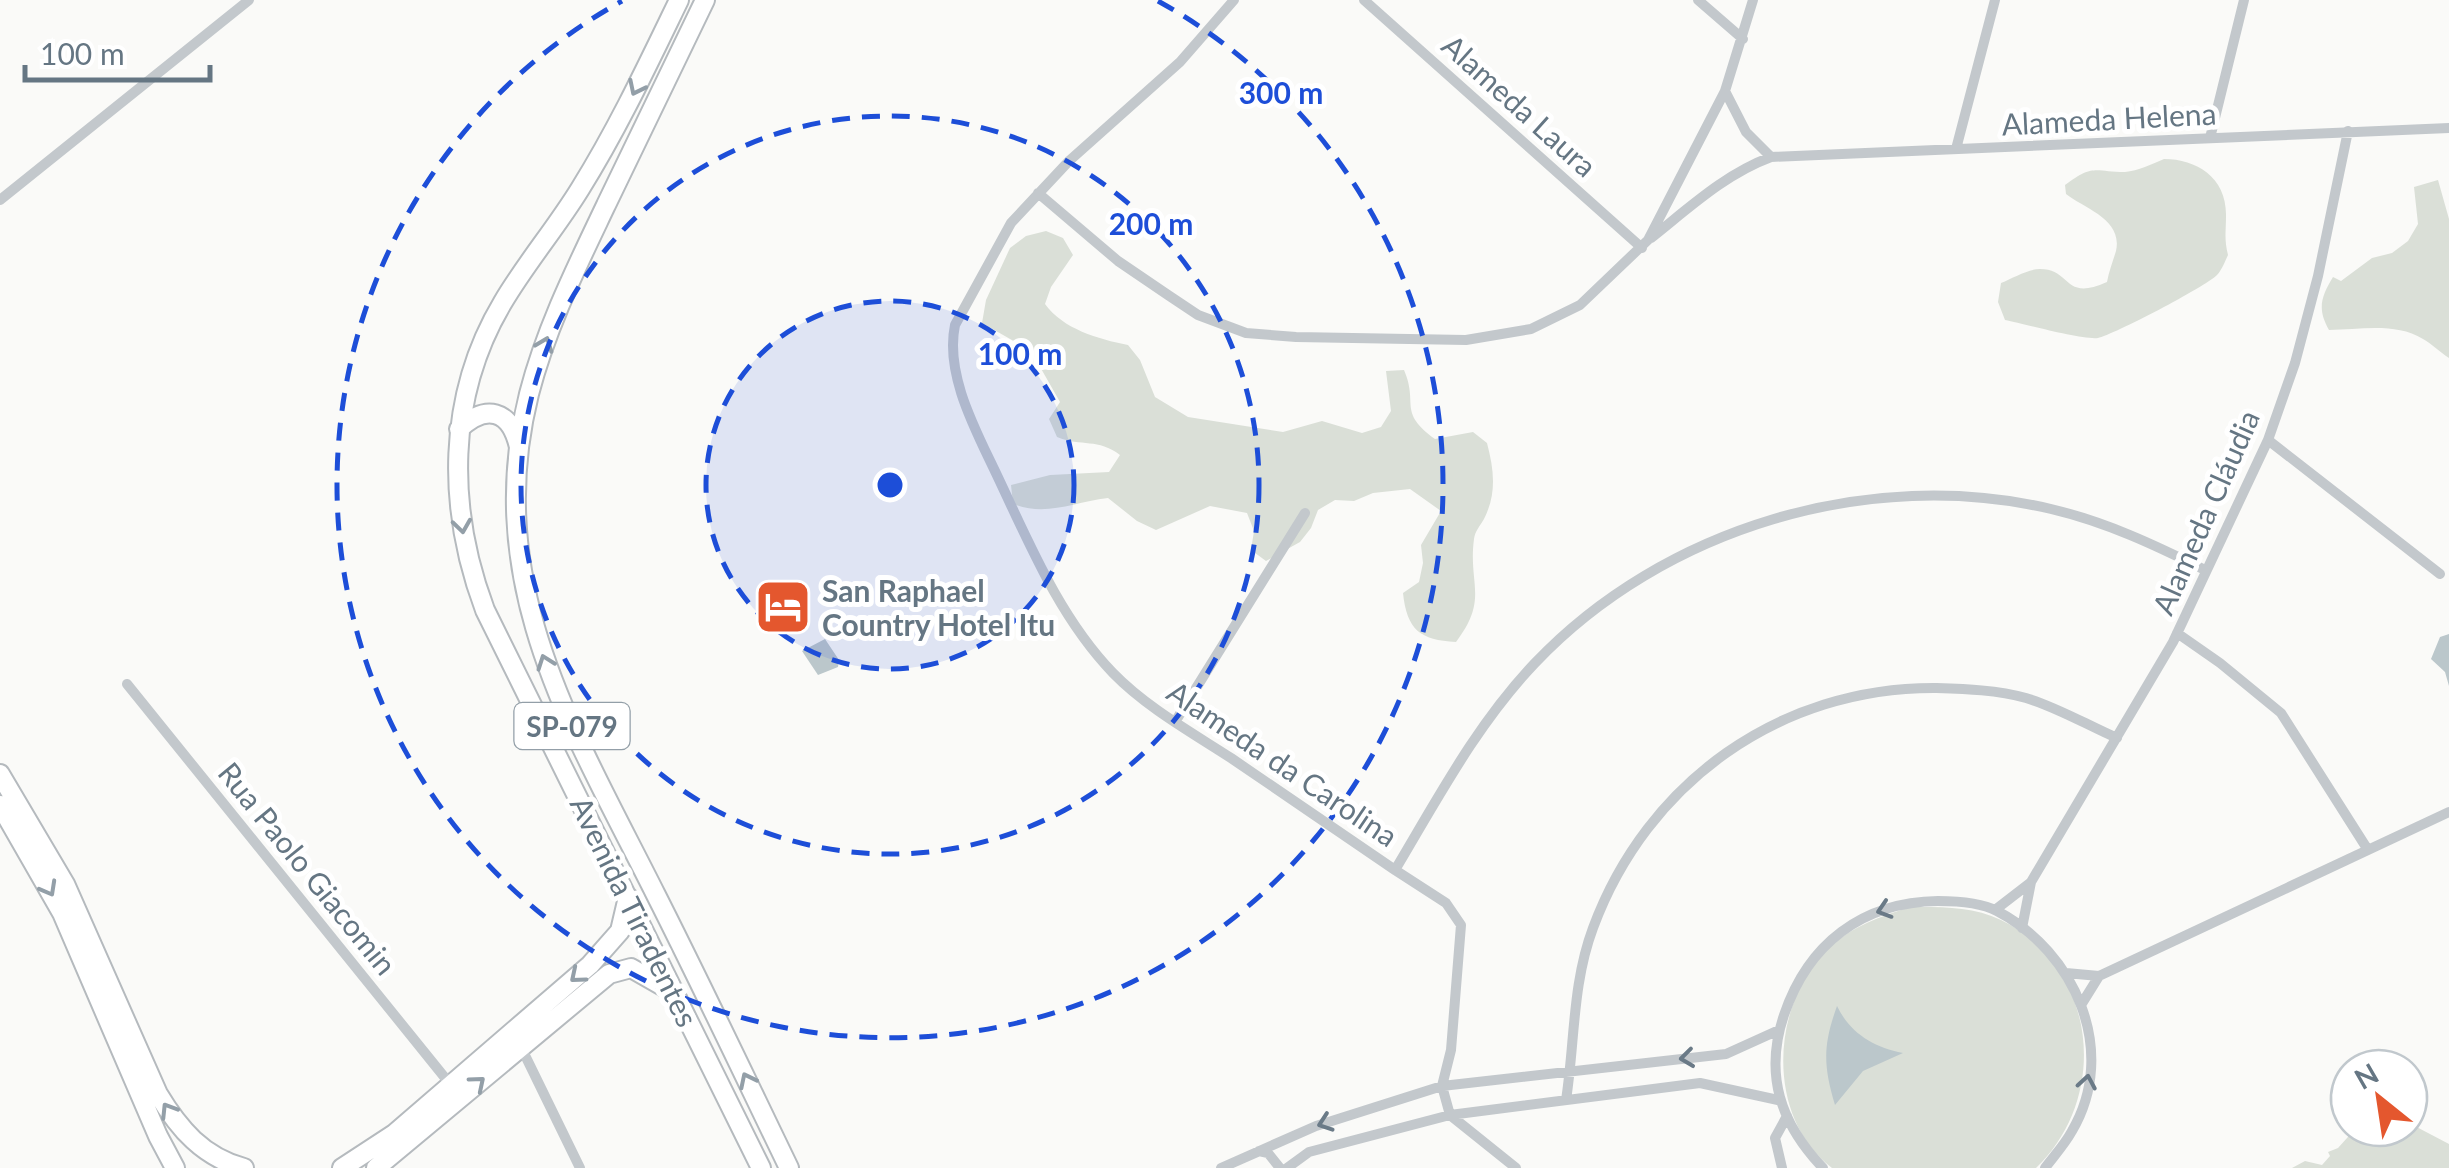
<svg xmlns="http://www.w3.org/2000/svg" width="2449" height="1168" viewBox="0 0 2449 1168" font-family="Lato,sans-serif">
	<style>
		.green { fill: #dadfd7 }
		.water { fill: #bbc7cb }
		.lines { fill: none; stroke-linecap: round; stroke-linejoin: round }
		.primary-casing { stroke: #b5babe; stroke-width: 22 }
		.minor { stroke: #c3c8cc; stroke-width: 10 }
		.primary { stroke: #fff; stroke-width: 18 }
		.oneway { stroke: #939fa8 }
		.oneway2 { stroke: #6a7a87 }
		.ring { fill: none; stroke: #1d4ed8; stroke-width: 5; stroke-dasharray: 18 12 }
		.labels { text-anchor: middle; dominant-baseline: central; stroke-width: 10; stroke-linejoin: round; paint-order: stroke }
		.shield { fill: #fff; stroke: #939fa8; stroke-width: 2.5 }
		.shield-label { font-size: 28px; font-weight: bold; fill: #657683 }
		.street-label { font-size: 30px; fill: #657683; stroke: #fff }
		.poi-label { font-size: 30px; font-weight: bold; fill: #657683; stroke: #fff; text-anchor: start }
		.centre { fill: #1d4ed8; stroke: #fff; stroke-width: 5 }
		.ring-label { font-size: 30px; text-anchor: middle; font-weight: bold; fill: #1d4ed8; stroke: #fff; stroke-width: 10; stroke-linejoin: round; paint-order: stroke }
	</style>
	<rect width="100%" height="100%" fill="#fafaf8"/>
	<!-- green -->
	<path class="green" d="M 2164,159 C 2197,159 2227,178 2226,216 C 2226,231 2224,239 2228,255 C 2225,261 2222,270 2217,275 C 2205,287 2113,335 2098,338 C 2082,340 2025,324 2005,320 L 1998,302 L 2001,283 C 2013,278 2028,269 2040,269 C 2072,269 2063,302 2107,282 C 2109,271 2113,261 2116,251 C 2123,219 2085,209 2066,194 L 2065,185 C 2094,163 2095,172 2125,172 C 2138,171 2152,164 2164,159 Z
		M 2438,180 L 2449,219 L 2449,358 C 2440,352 2432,344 2423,339 C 2395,322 2360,330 2329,330 C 2317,309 2321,297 2333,277 L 2341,281 L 2372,258 L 2392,253 L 2408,241 L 2418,224 L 2414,187 Z
		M 1046,231 L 1063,238 L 1073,255 L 1051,287 L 1045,304 C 1063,329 1098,339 1128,345 L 1140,360 L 1155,397 L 1188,417 L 1283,432 L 1322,421 L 1362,433 L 1381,427 L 1391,411 L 1386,371 L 1404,370 C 1419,405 1397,411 1435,439 L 1473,432 L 1487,443 C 1494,470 1497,493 1484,519 C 1480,526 1475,531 1474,539 C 1468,584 1489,599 1456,642 C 1420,640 1407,630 1403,593 L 1419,582 L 1423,563 L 1421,545 L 1441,511 L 1410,489 L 1373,493 L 1354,501 L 1335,500 L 1318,510 L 1311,528 L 1300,542 L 1266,561 L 1251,550 L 1254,531 L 1247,513 L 1210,506 L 1156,530 L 1137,521 L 1108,498 C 1073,502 1047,517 1013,504 L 1011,485 L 1050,475 L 1109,472 L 1120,455 C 1098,438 1082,447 1057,437 L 1049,419 L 1060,402 L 1031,351 L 982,323 L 986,300 L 1010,248 L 1026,236 Z
		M 1910,907 C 1941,907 1972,906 2001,920 C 2097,967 2111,1096 2036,1168 L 1832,1168 C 1765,1118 1770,1003 1829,948 C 1852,926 1880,917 1910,907 Z
		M 2409,1123 L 2449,1144 L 2449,1168 L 2292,1168 L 2305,1161 L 2322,1165 L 2330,1156 L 2328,1152 L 2338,1148 L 2356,1128 L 2409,1128 Z"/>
	<!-- water -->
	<path class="water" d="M 2449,634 L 2449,686 L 2445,672 L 2431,659 L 2440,637 Z
		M 825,639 L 839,660 L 838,667 L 818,675 L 802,651 Z
		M 1837,1006 C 1850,1033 1873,1047 1903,1053 L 1863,1071 L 1835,1105 C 1823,1065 1823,1045 1837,1006 Z"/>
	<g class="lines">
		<!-- primary casing -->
		<g class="primary-casing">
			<path id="primary" d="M 679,0 C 648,64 618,128 580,189 C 556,228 526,263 503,302 C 446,397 447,509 485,610 L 761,1168
				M 705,0 C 672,69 639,137 606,205 C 577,266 546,328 529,394 C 481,586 574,731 656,895 C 702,986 745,1077 789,1168
				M 459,429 C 486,404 510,409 519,447
				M 0,774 L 65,884 L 158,1094 C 179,1129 203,1157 244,1168
				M 0,805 L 62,913 L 158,1136 L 175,1168
				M 342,1168 L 394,1134 L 590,965 L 620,931 L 628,897
				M 376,1168 L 609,974 L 631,968 L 673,992"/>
		</g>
		<!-- minor -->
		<path class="minor" d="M 1234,0 L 1180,62 L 1069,161 L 1011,223 L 955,325 C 945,373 974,427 994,469 C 1028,540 1058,616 1113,673 C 1146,707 1191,732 1231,758 C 1286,795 1340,833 1395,870 C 1438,798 1477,724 1535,663 C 1663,528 1870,466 2051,509 C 2106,522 2155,545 2205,570
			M 1364,0 L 1642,248
			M 1698,0 L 1743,39
			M 1725,91 L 1746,132 L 1771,157
			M 2210,138 L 2244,0
			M 1956,149 L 1995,0
			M 1038,193 L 1118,261 L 1168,295 L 1198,315 L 1246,333 L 1296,337 L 1466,340 L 1531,329 L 1580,305 L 1648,240 L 1725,91 L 1753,0
			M 0,200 L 249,0
			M 1651,238 C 1689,208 1725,174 1771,157 L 2449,128
			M 2268,440 L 2440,574
			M 2177,633 L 2220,663 L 2281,713 L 2368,850
			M 127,684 L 450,1084
			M 1175,722 L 1305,513
			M 1395,870 L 1446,903 L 1461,925 L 1451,1050 L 1442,1086 L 1450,1115 L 1516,1168
			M 1995,910 L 2030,883
			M 2022,928 L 2031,882 L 2173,642 L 2268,440 L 2295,363 L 2318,276 L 2348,131
			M 2066,973 L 2099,976 L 2449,812
			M 2081,1005 L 2099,976
			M 520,1045 L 580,1168
			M 1566,1100 C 1575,1042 1572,984 1593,928 C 1647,782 1780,687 1936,688 C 1966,689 1997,690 2026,698 C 2057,707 2087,725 2117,738
			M 1259,1151 L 1268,1153 L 1280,1168
			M 1221,1168 L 1316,1126 L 1442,1086 L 1726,1054 L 1779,1030
			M 1287,1168 L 1309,1152 L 1450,1115 L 1700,1083 L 1778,1100
			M 1782,1168 L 1775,1138 L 1787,1116
			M 1823,1168 C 1780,1123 1764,1074 1784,1015 C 1808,944 1862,902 1938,901 C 1956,901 1980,902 1997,911 C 2075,952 2119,1051 2072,1131 C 2065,1144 2054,1156 2045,1168"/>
		<!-- primary -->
		<use href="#primary" class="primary"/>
	</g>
	<!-- one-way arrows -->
	<defs><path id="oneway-chevron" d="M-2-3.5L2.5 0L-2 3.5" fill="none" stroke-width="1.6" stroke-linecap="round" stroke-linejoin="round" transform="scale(2.5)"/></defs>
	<g class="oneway">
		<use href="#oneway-chevron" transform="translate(636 88) rotate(116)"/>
		<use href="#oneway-chevron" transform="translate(545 344) rotate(-69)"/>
		<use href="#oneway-chevron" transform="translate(462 526) rotate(82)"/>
		<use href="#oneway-chevron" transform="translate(545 662) rotate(-110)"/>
		<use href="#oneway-chevron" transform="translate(49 889) rotate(61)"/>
		<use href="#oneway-chevron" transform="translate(577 976) rotate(140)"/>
		<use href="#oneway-chevron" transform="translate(747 1080) rotate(-116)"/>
		<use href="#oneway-chevron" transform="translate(478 1083) rotate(-40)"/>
		<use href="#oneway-chevron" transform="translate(168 1110) rotate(-122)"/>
	</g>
	<g class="oneway2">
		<use href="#oneway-chevron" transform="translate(1884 910) rotate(162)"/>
		<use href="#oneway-chevron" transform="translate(1687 1058) rotate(173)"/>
		<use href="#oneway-chevron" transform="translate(2087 1082) rotate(-80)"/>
		<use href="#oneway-chevron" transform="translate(1325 1123) rotate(161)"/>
	</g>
	<!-- distance rings -->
	<circle cx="890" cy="485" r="184" fill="#1d4ed8" fill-opacity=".12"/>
	<g class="ring">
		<circle cx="890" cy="485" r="184"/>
		<circle cx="890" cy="485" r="369"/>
		<path d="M1158 1A553 553 0 1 1 622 1"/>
	</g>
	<!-- icons -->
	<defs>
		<g id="hotel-square" transform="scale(2.875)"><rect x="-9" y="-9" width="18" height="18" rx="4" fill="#e4572e" stroke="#fff"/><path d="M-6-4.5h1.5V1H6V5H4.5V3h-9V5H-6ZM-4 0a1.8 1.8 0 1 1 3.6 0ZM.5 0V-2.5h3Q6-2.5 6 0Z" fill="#fff"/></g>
	</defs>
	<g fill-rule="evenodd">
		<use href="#hotel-square" x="783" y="607"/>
	</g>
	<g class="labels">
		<!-- shield labels -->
		<rect class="shield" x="514.5" y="703" width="115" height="46" rx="8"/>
		<g class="shield-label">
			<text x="572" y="726">SP-079</text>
		</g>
		<!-- street labels -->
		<g class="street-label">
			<text transform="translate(1520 105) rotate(42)">Alameda Laura</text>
			<text transform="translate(2109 118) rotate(-3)">Alameda Helena</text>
			<text transform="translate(2205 512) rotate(-66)">Alameda Cláudia</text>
			<text transform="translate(1283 763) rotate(34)">Alameda da Carolina</text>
			<text transform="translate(308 868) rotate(51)">Rua Paolo Giacomin</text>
			<text transform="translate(635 911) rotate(64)">Avenida Tiradentes</text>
		</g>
		<!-- poi labels -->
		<g class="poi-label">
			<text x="822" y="590">San Raphael<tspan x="822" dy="34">Country Hotel Itu</tspan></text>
		</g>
	</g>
	<circle cx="890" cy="485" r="15" class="centre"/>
	<g class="ring-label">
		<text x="1281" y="104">300 m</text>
		<text x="1151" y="235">200 m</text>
		<text x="1020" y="365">100 m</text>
	</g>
	<!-- north arrow -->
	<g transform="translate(2379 1098) rotate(330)"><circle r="48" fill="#ffffff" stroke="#c1c8cd" stroke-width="2.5"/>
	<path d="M0-8L18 38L0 25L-18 38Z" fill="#e4572e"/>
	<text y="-15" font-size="28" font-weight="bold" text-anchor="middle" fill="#657683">N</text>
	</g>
	<!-- scale -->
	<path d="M25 65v15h185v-15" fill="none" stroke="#657683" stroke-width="5"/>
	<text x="40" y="65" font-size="30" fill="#657683" stroke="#ffffff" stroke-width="8" paint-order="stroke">100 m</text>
</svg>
